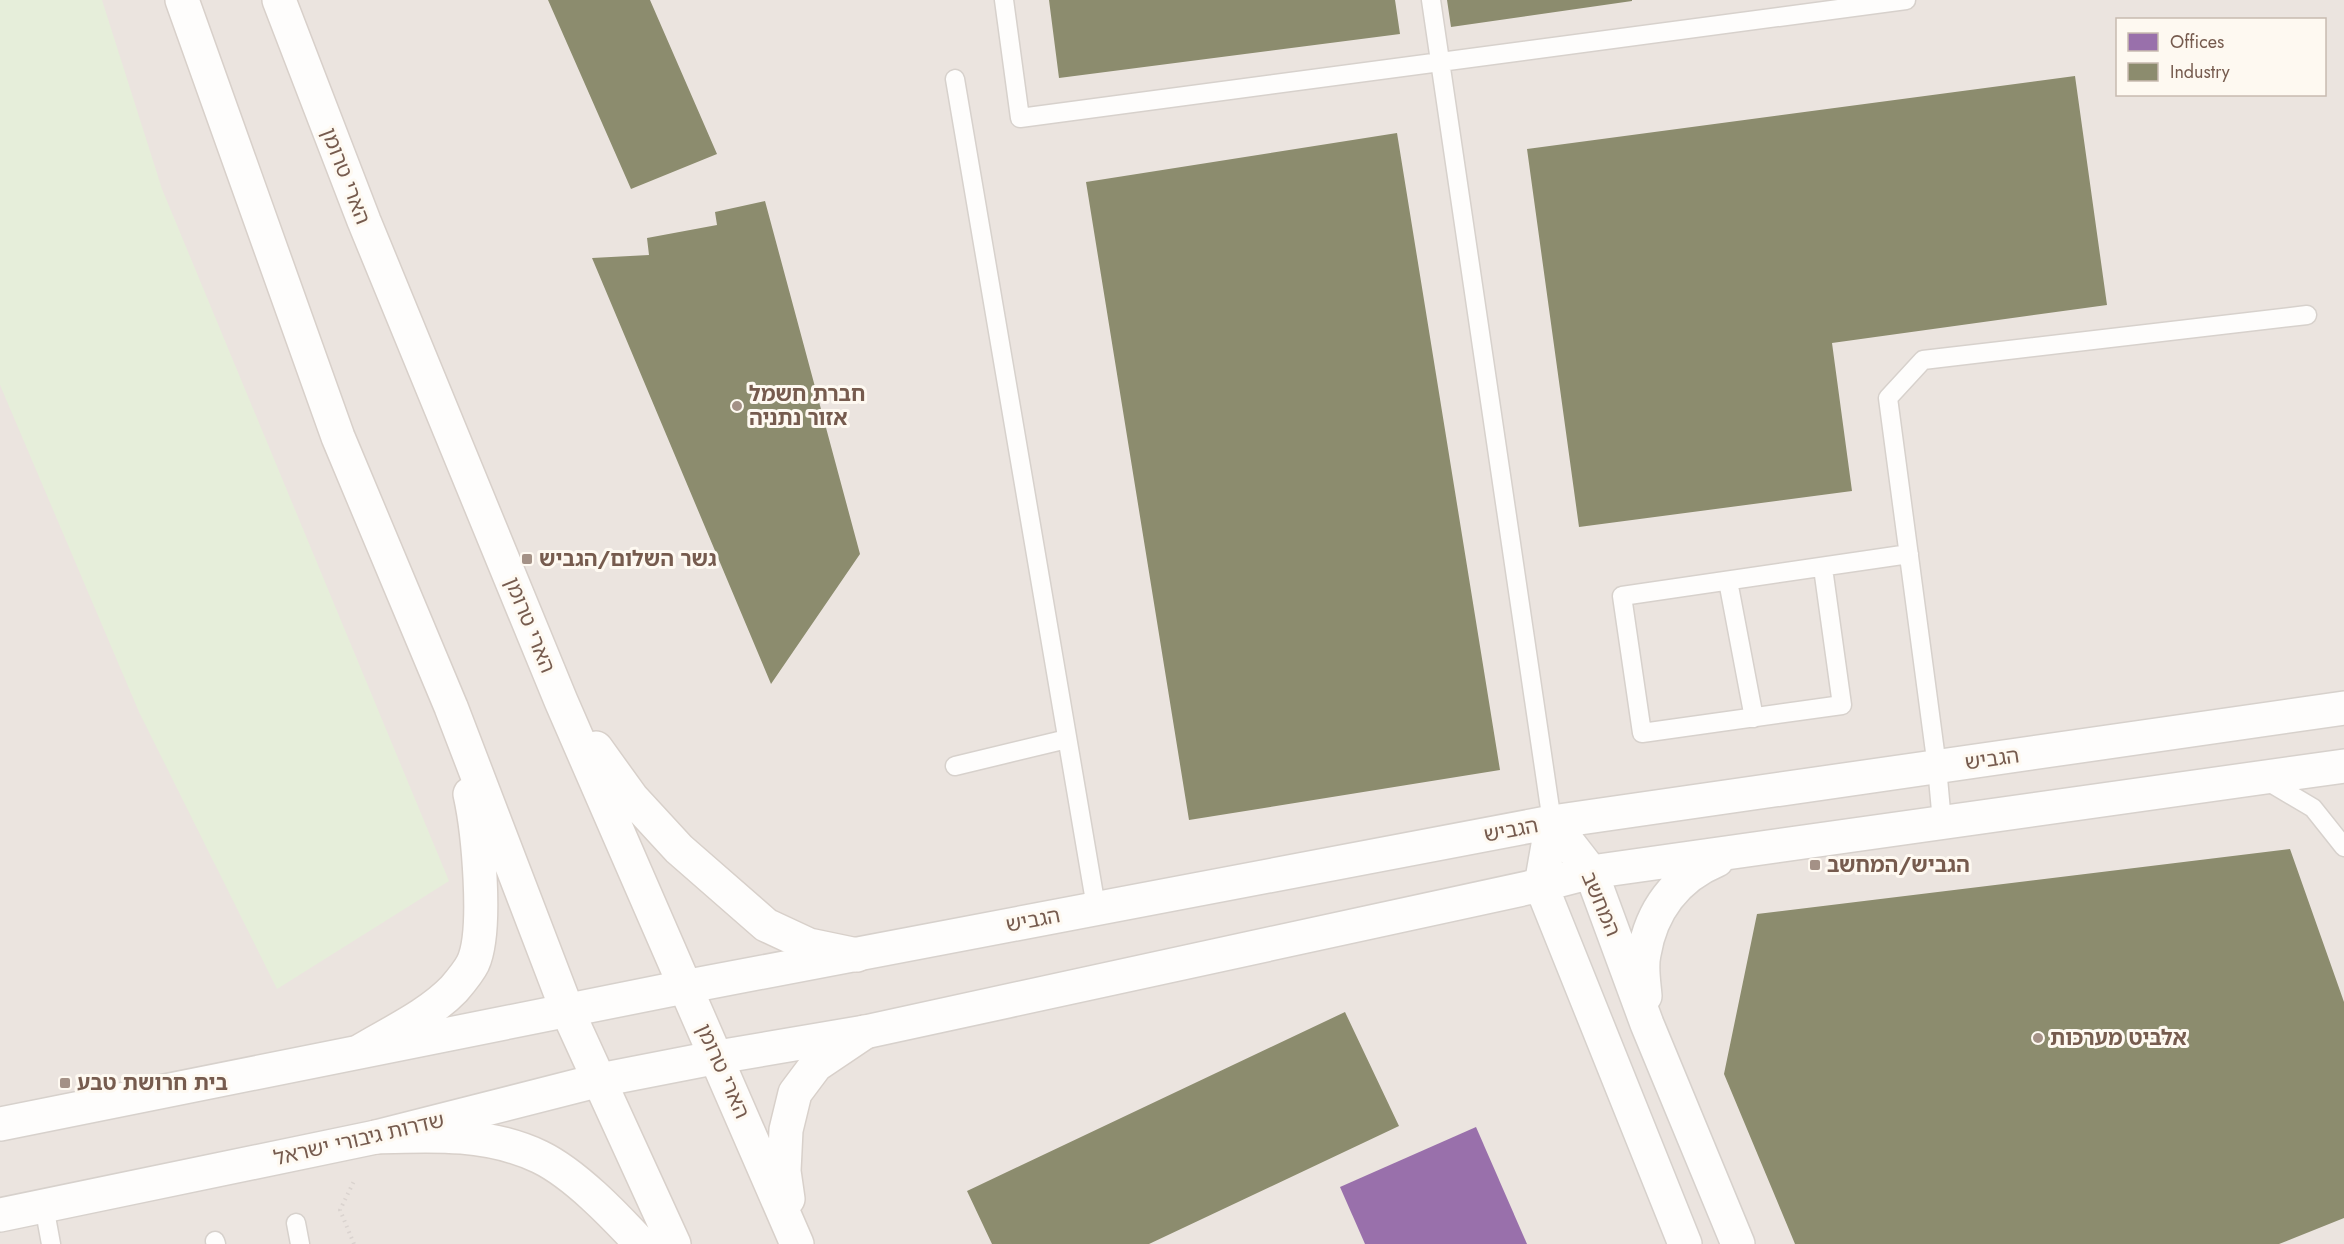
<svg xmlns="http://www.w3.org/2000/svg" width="2344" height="1244" viewBox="0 0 2344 1244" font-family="Jost,'Noto Sans Hebrew',sans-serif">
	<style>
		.industrial { fill: #ebe4df; fill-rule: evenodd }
		.green { fill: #e6eeda }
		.offices { fill: #9970ab }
		.industry { fill: #8c8c6e }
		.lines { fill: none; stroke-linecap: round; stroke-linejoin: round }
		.service-casing { stroke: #d7d1cc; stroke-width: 21 }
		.tertiary-casing { stroke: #d7d1cc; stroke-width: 36 }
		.secondary-casing { stroke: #d8d0ca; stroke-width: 36 }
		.path { stroke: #dad3cf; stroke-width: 4; stroke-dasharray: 1.5 4.5; stroke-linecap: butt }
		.service { stroke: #fefdfc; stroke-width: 18 }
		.tertiary { stroke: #fefdfc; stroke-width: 33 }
		.secondary { stroke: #fefdfc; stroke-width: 33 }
		.poi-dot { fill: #a49186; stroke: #fef9f1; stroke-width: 2 }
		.labels { text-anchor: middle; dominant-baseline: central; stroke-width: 6; stroke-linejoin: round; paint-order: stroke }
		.street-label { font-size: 21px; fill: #765b4e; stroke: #fef9f1 }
		.poi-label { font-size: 21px; font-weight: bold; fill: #765b4e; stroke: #fef9f1; text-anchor: start }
	</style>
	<rect width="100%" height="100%" fill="#f8f4ee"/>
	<!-- industrial -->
	<path class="industrial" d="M 0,0 L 2344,0 L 2344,1244 L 0,1244 ZM 2118,20 L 2324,20 L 2324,94 L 2118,94 Z"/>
	<!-- green -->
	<path class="green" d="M 0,0 L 102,0 L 162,189 L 449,881 L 277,989 L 139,712 L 0,385 Z"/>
	<!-- offices -->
	<path class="offices" d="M 1476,1127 L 1527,1244 L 1365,1244 L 1340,1187 Z"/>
	<!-- industry -->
	<path class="industry" d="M 548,0 L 650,0 L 717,154 L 631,189 Z
		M 1049,0 L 1395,0 L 1400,34 L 1059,78 Z
		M 1447,0 L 1632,0 L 1632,1 L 1451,27 Z
		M 2075,76 L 2107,305 L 1832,343 L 1852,491 L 1579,527 L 1527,149 Z
		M 1397,133 L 1500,770 L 1189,820 L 1086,182 Z
		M 765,201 L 860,554 L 771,684 L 592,258 L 649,255 L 647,238 L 717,225 L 715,212 Z
		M 2290,849 L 2344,1002 L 2344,1218 L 2279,1244 L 1795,1244 L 1724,1074 L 1757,914 Z
		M 1345,1012 L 1399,1126 L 1149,1244 L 992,1244 L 967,1191 Z"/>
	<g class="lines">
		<!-- service casing -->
		<g class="service-casing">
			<path id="service" d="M 1004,0 L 1020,118 L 1906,0
				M 1431,0 L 1552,822
				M 955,79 L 1096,907
				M 1823,568 L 1842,705 L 1642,733 L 1622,596 L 1909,554
				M 1728,581 L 1754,718
				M 955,766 L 1067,739
				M 2264,779 L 2313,808 L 2344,847
				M 1942,822 L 1937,767 L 1888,398 L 1923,360 L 2307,315
				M 44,1206 L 51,1244
				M 296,1223 L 300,1244
				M 215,1241 L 216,1244"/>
		</g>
		<!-- tertiary casing -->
		<g class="tertiary-casing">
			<path id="tertiary" d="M 1552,822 L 1591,872 L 1647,1024 L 1738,1244
				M 1552,822 L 1541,885 L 1685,1244
				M 1645,996 C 1644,983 1641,967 1644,954 C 1651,911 1676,877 1717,860
				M 0,1124 L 684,987 L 1552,822 L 2344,708
				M 0,1215 L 376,1137 L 600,1080 L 718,1057 L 865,1032 L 1541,885 L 1591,872 L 2344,766"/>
		</g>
		<!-- secondary casing -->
		<g class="secondary-casing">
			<path id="secondary" d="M 182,0 L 338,437 L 451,707 L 567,1010 L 674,1244
				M 279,0 L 364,221 L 561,701 L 797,1244
				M 596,748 L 632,798 L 679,849 L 766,925 L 809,945 L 857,955
				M 362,1050 C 392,1032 429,1015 454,989 C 460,982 469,971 473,963 C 488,930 478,830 470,794
				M 376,1137 C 431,1135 488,1132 540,1157 C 575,1174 614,1215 641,1244
				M 788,1199 L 784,1171 L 786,1130 L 795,1093 L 816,1065 L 865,1032"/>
		</g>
		<!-- path -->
		<path class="path" d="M 354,1244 L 340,1210 L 355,1179"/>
		<!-- service -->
		<use href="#service" class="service"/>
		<!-- tertiary -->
		<use href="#tertiary" class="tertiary"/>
		<!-- secondary -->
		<use href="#secondary" class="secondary"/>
	</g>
	<!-- markers -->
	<g class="poi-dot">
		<circle cx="737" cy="406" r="6"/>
		<rect x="521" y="553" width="12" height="12" rx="3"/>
		<rect x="1809" y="859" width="12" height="12" rx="3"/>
		<circle cx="2038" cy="1038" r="6"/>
		<rect x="59" y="1077" width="12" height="12" rx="3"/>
	</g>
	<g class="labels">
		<!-- street labels -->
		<g class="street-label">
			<text transform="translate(346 176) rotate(69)">הארי טרומן</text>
			<text transform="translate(530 625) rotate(68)">הארי טרומן</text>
			<text transform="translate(1992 759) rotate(-8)">הגביש</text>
			<text transform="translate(1511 830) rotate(-11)">הגביש</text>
			<text transform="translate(1601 904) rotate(67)">המחשב</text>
			<text transform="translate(1033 920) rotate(-11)">הגביש</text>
			<text transform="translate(723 1071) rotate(66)">הארי טרומן</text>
			<text transform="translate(359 1139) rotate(-13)">שדרות גיבורי ישראל</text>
		</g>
		<!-- poi labels -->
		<g class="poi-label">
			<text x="749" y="394">חברת חשמל<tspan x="749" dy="24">אזור נתניה</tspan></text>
			<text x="539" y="559">גשר השלום/הגביש</text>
			<text x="1827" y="865">הגביש/המחשב</text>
			<text x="2050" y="1038">אלביט מערכות</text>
			<text x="77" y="1083">בית חרושת טבע</text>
		</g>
	</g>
	<!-- legend -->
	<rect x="2116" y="18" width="210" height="78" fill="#fef9f1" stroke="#c8bab0" stroke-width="1.5"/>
	<rect x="2128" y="33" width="30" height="18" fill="#9970ab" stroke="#c8bab0" stroke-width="1.5"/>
	<text x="2170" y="48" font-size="18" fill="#765b4e">Offices</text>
	<rect x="2128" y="63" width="30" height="18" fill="#8c8c6e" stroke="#c8bab0" stroke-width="1.5"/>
	<text x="2170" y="78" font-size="18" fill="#765b4e">Industry</text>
</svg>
